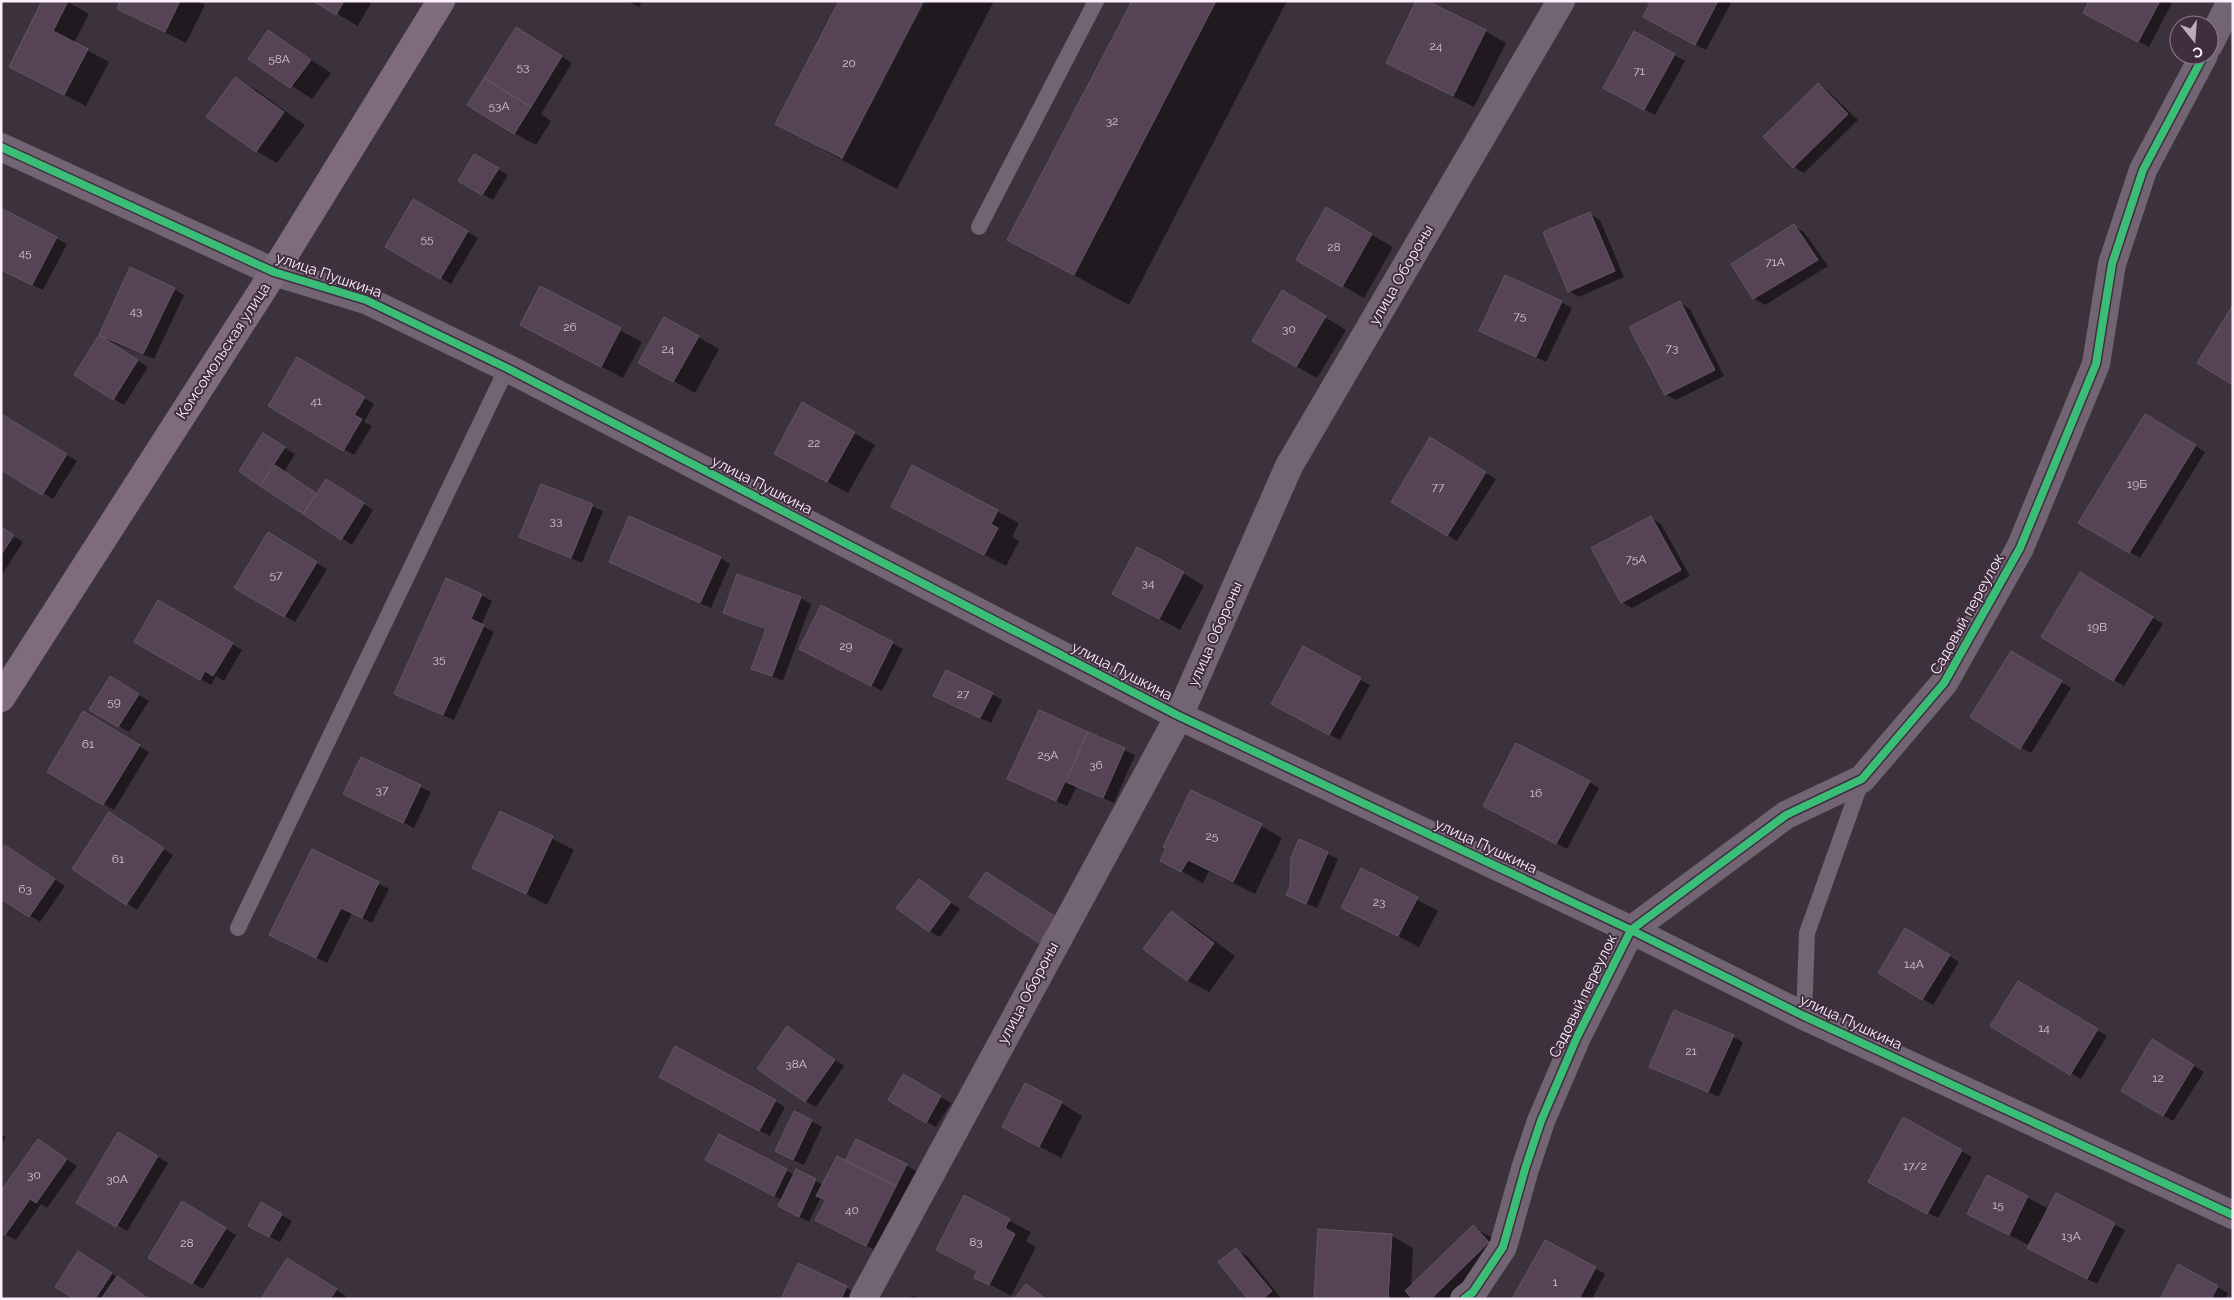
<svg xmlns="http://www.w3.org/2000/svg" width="2234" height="1300" viewBox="0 0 2234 1300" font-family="Raleway,sans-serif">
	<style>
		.shadow { fill: #0007 }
		.building { fill: #564456; stroke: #615861 }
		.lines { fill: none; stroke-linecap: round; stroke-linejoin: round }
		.lane { stroke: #726472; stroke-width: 16 }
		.street { stroke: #726472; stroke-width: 28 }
		.primary { stroke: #7e6c7e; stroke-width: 28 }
		.cycleway-casing { stroke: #402e40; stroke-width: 11 }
		.cycleway { stroke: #3abd76; stroke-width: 8 }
		.labels { text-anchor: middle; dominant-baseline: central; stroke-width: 4; stroke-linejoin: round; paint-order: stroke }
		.number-label { font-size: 12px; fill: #d3c5d2 }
		.street-label { font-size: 15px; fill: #fdf0fc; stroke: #402e40 }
	</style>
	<rect width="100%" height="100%" fill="#3c323c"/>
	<!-- shadow -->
	<path class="shadow" d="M 66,1 L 89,14 L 74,43 L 109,62 L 86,106 L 10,66 Z
		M 122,1 L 198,1 L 205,5 L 186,43 L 118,8 Z
		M 315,1 L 372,1 L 358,26 Z
		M 628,1 L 642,1 L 639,7 Z
		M 922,1 L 840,159 L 777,123 Z
		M 925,1 L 994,1 L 897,189 L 842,160 Z
		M 1133,1 L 1287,1 L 1129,305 L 1009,240 Z
		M 1652,1 L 1732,1 L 1706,50 L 1654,22 Z
		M 2091,1 L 2173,1 L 2149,47 L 2095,18 Z
		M 268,31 L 331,73 L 312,99 L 249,58 Z
		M 1485,31 L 1506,43 L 1474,107 L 1387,62 Z
		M 1634,33 L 1685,61 L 1655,115 L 1604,87 Z
		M 527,35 L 572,63 L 541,114 L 551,121 L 536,145 L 514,133 Z
		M 235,78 L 256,90 L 305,125 L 277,163 L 256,151 Z
		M 1818,85 L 1828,91 L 1858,120 L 1804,173 L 1794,167 Z
		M 475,156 L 508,175 L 493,200 L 460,181 Z
		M 413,201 L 478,238 L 451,284 L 387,246 Z
		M 1326,209 L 1393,247 L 1364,298 L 1298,260 Z
		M 1590,214 L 1600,220 L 1624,277 L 1579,297 L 1569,291 Z
		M 1794,226 L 1804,232 L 1828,266 L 1765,305 L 1754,299 L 1732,264 Z
		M 56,238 L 67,244 L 43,290 L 1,269 Z
		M 540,288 L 642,342 L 623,378 L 521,325 Z
		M 174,289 L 184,295 L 154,359 L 108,341 L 148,367 L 124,405 L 75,375 L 100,335 Z
		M 1283,292 L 1346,330 L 1317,378 L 1296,366 Z
		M 1561,302 L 1572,308 L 1546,362 L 1481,331 Z
		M 1680,303 L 1690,309 L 1724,376 L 1676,400 L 1665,394 Z
		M 664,318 L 719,349 L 695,393 L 661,374 Z
		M 298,358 L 374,404 L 364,422 L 372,426 L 354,455 L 270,405 Z
		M 6,418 L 77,461 L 53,499 L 1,468 Z
		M 2156,421 L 2205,452 L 2140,558 L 2080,522 Z
		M 854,433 L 875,445 L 848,493 L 797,465 Z
		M 263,435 L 295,454 L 284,472 L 318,495 L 337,487 L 373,510 L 352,545 L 241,471 Z
		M 1440,445 L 1496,479 L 1457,541 L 1447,535 Z
		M 913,467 L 1019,523 L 1012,537 L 1019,541 L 1006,566 L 914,518 Z
		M 542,485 L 603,511 L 582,563 L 520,536 Z
		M 1651,518 L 1661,524 L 1690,576 L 1632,608 L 1622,602 Z
		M 1,528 L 23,542 L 1,576 Z
		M 268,534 L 327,569 L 295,622 L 236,587 Z
		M 720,558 L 730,564 L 711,608 L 610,562 Z
		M 1183,573 L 1204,586 L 1180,630 L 1135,605 Z
		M 2091,580 L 2163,624 L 2124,686 L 2114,680 Z
		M 481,595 L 492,601 L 481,625 L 494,632 L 454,720 L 406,699 Z
		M 800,598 L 811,604 L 783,681 L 753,668 L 766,630 L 724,613 Z
		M 159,601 L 242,650 L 224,681 L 216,676 L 211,685 L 136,641 Z
		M 821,607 L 903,649 L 882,691 L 811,655 Z
		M 1304,648 L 1370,685 L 1340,740 L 1283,710 Z
		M 2012,652 L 2071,688 L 2031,753 L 2021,747 Z
		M 110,678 L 149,701 L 129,732 L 91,709 Z
		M 992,694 L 1002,700 L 991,723 L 945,702 Z
		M 1040,711 L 1135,755 L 1114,803 L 1077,786 L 1067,806 L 1019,784 Z
		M 84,713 L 149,752 L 114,810 L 49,771 Z
		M 361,758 L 431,792 L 414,828 L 355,799 Z
		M 1589,782 L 1599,788 L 1567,849 L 1493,810 Z
		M 501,812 L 574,850 L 547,905 L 474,867 Z
		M 119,820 L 173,855 L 137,910 L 73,869 Z
		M 1261,826 L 1282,838 L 1255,894 L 1209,871 L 1203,883 L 1161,860 Z
		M 1300,841 L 1338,859 L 1317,908 L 1298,900 Z
		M 312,851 L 389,889 L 372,923 L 352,913 L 327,963 L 281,941 Z
		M 15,853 L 65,886 L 40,922 L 1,897 Z
		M 1362,870 L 1438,911 L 1419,947 L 1342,907 Z
		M 919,880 L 960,909 L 940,937 L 929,931 Z
		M 1171,913 L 1193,925 L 1235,956 L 1209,992 L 1187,980 Z
		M 1906,929 L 1959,962 L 1933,1005 L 1923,999 Z
		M 2029,988 L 2107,1036 L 2081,1079 L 1992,1025 Z
		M 797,1034 L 844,1066 L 816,1107 L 805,1101 Z
		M 1733,1037 L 1743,1042 L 1719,1097 L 1650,1066 Z
		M 2163,1047 L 2204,1072 L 2173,1121 L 2123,1091 Z
		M 904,1076 L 951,1103 L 936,1127 L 889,1100 Z
		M 671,1083 L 775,1101 L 785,1107 L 770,1136 Z
		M 1061,1103 L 1082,1116 L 1061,1158 L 1024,1138 Z
		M 794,1112 L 822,1127 L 804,1165 L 787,1157 Z
		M 1903,1119 L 1972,1157 L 1938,1218 L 1880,1187 Z
		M 1,1134 L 6,1137 L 1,1145 Z
		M 118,1134 L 168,1163 L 127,1231 L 78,1202 Z
		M 719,1135 L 795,1175 L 797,1171 L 823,1185 L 846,1163 L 857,1141 L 917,1171 L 877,1251 L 827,1226 L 827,1201 L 821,1197 L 809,1222 L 790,1212 L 782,1200 L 717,1165 Z
		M 38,1140 L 77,1166 L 47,1208 L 41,1204 L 16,1240 L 5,1234 Z
		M 1988,1177 L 2049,1209 L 2056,1195 L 2125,1230 L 2097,1284 L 2039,1254 L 2030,1246 L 1969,1213 Z
		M 964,1197 L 1031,1232 L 1026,1241 L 1036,1247 L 1011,1296 L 976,1277 L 978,1272 L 937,1250 Z
		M 183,1203 L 236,1235 L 203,1289 L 150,1258 Z
		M 261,1204 L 292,1221 L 280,1242 L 260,1232 Z
		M 1473,1227 L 1494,1239 L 1464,1299 L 1415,1299 L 1410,1294 L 1410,1299 L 1315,1299 L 1320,1230 L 1392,1236 L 1413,1248 L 1411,1288 Z
		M 1236,1250 L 1247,1256 L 1281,1298 L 1250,1299 Z
		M 89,1259 L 127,1283 L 149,1299 L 77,1299 Z
		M 298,1265 L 346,1296 L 344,1299 L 262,1299 Z
		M 798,1265 L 857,1293 L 854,1299 L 782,1299 Z
		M 2179,1266 L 2228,1293 L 2225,1299 L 2161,1299 Z
		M 1595,1268 L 1605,1274 L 1592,1299 L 1519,1299 Z
		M 912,1295 L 919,1299 L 910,1299 Z"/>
	<!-- building -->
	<path class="building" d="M 42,1 L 68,1 L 53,31 L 88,49 L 64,95 L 9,67 Z
		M 120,1 L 180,1 L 165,32 L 117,9 Z
		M 313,1 L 344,1 L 336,15 Z
		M 839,1 L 923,1 L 842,158 L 775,124 Z
		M 1132,1 L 1216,1 L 1074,275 L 1007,240 Z
		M 1416,1 L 1427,1 L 1486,30 L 1453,96 L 1386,63 Z
		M 1651,1 L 1718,1 L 1695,45 L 1643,17 Z
		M 2089,1 L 2160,1 L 2138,42 L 2083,13 Z
		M 516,27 L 562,56 L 531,107 L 484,78 Z
		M 268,30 L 311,60 L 290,88 L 248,59 Z
		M 1634,31 L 1675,54 L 1644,110 L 1603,88 Z
		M 235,77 L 284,112 L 256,152 L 206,117 Z
		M 484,78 L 531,107 L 514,134 L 467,105 Z
		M 1818,83 L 1848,114 L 1793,168 L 1763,137 Z
		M 474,154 L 499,168 L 482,195 L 458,181 Z
		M 413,199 L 468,231 L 440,279 L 385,247 Z
		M 1326,207 L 1372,234 L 1342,287 L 1296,260 Z
		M 1,208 L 57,237 L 32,285 L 1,270 Z
		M 1590,212 L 1615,271 L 1568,292 L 1543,232 Z
		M 1794,224 L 1818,260 L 1753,299 L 1731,264 Z
		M 130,267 L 175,288 L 143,354 L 99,335 Z
		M 1505,275 L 1562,301 L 1536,357 L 1479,331 Z
		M 540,286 L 621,328 L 601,367 L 520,325 Z
		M 1282,290 L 1326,316 L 1296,367 L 1252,341 Z
		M 1680,301 L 1715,370 L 1665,395 L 1629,327 Z
		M 2233,305 L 2233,385 L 2197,363 Z
		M 664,317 L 699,336 L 673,382 L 638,363 Z
		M 99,335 L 138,360 L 113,400 L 74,375 Z
		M 297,357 L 365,397 L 354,415 L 362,419 L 343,451 L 268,406 Z
		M 802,402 L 855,432 L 827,482 L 774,454 Z
		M 1,414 L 67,454 L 42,495 L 1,470 Z
		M 2145,414 L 2196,445 L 2129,553 L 2078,523 Z
		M 263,433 L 285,447 L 260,486 L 239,471 Z
		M 1430,437 L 1486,472 L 1447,536 L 1391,502 Z
		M 275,465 L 317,494 L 303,514 L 260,486 Z
		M 912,465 L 998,510 L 991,524 L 998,528 L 984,555 L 891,507 Z
		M 326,479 L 364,503 L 341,540 L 303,514 Z
		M 541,484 L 593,504 L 571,558 L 519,537 Z
		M 629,516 L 721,557 L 700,603 L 609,562 Z
		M 1651,516 L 1681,570 L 1621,603 L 1591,548 Z
		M 1,527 L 14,535 L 1,555 Z
		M 268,532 L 317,562 L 284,617 L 234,588 Z
		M 1137,547 L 1184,572 L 1159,619 L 1112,594 Z
		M 2080,572 L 2153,617 L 2113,681 L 2041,637 Z
		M 737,574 L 801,597 L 772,676 L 751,669 L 766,629 L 723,613 Z
		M 446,578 L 482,594 L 471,619 L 484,625 L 443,715 L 394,694 Z
		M 158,600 L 233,643 L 213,676 L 205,671 L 200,680 L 134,642 Z
		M 821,605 L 893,642 L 871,686 L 799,649 Z
		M 1303,646 L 1361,678 L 1329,735 L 1271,704 Z
		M 2011,651 L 2062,681 L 2020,749 L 1970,717 Z
		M 946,670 L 993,693 L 980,718 L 933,696 Z
		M 110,676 L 139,694 L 118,727 L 89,710 Z
		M 1039,710 L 1088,732 L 1056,801 L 1007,779 Z
		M 83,711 L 140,745 L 103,805 L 47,772 Z
		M 1088,732 L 1125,748 L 1103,798 L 1066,782 Z
		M 1516,743 L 1590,781 L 1556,844 L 1483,806 Z
		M 361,757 L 421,785 L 403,823 L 343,794 Z
		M 1191,790 L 1262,824 L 1233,882 L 1188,860 L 1181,872 L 1160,861 L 1166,848 L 1163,847 Z
		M 500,811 L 553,836 L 526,894 L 472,868 Z
		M 109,812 L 164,848 L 126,905 L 72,869 Z
		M 1299,839 L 1328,852 L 1306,904 L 1286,895 L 1290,886 L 1291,858 Z
		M 5,845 L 55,879 L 29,917 L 1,899 L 1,851 Z
		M 312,849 L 379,882 L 362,918 L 341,908 L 316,958 L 269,935 Z
		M 1361,868 L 1418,897 L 1398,936 L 1341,908 Z
		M 986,872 L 1056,917 L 1039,943 L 969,897 Z
		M 919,879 L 951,902 L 929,932 L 896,908 Z
		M 1171,911 L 1214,943 L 1187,981 L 1143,949 Z
		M 1905,928 L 1950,955 L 1922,1000 L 1878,973 Z
		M 2018,981 L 2098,1029 L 2070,1075 L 1990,1026 Z
		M 1674,1010 L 1734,1035 L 1708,1092 L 1649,1067 Z
		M 787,1026 L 835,1060 L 805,1102 L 757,1069 Z
		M 2152,1039 L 2194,1065 L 2163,1116 L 2121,1091 Z
		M 675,1046 L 776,1100 L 759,1131 L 659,1077 Z
		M 903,1074 L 941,1096 L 926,1123 L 888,1100 Z
		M 1025,1083 L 1062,1102 L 1039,1147 L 1002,1127 Z
		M 794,1111 L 812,1120 L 793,1160 L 775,1151 Z
		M 1903,1117 L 1962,1150 L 1927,1214 L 1868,1182 Z
		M 118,1132 L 158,1156 L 116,1227 L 76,1203 Z
		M 719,1134 L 787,1169 L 774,1196 L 705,1160 Z
		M 38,1139 L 67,1159 L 36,1203 L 30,1199 L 5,1235 L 1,1232 L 1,1191 Z
		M 856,1139 L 907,1164 L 896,1186 L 845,1161 Z
		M 837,1156 L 896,1186 L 866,1246 L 815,1220 L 826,1200 L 816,1196 Z
		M 796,1169 L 816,1179 L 799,1217 L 778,1206 Z
		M 1987,1175 L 2028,1196 L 2009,1235 L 1967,1214 Z
		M 2056,1193 L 2115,1223 L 2087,1279 L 2027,1248 Z
		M 964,1195 L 1010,1219 L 1005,1228 L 1015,1234 L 989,1285 L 974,1278 L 977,1271 L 936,1250 Z
		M 182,1201 L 226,1228 L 192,1284 L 148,1258 Z
		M 261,1202 L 282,1214 L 269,1237 L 248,1226 Z
		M 1473,1225 L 1489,1242 L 1431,1299 L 1413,1299 L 1405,1291 Z
		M 1318,1229 L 1392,1234 L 1388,1299 L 1314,1299 Z
		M 1545,1240 L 1596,1267 L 1579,1299 L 1517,1299 L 1513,1297 Z
		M 1236,1248 L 1272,1291 L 1263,1299 L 1248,1299 L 1218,1262 Z
		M 78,1251 L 112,1273 L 95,1299 L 75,1299 L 55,1287 Z
		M 287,1258 L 337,1289 L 330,1299 L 261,1299 Z
		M 798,1263 L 847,1286 L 841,1299 L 781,1299 Z
		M 2178,1264 L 2218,1286 L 2211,1299 L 2160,1299 Z
		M 117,1276 L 149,1299 L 101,1299 Z
		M 1026,1284 L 1043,1297 L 1041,1299 L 1014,1299 Z"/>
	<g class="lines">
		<!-- lane -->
		<path class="lane" d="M 979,227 L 1096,1
			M 238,928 L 507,368
			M 1804,1016 L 1807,933 L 1862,779"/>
		<!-- street -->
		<path class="street" d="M 2209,45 L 2231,1
			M 1,147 L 274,272 L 366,300 L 507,368 L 1179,716 L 1631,930 L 1804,1016 L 2233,1215
			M 863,1299 L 1179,716 L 1289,466 L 1561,1
			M 1464,1299 L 1473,1292 L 1503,1247 L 1525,1169 L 1541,1121 L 1577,1037 L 1631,930 L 1786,815 L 1862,779 L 1944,683 L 2020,548 L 2096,364 L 2112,264 L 2143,170 L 2204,55"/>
		<!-- primary -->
		<path class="primary" d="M 1,698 L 274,272 L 441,1"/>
		<!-- cycleway casing -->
		<g class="cycleway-casing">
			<path id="cycleway" d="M 1,147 L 274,272 L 366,300 L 507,368 L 1179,716 L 1631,930 L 1804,1016 L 2233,1215
				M 1464,1299 L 1473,1292 L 1503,1247 L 1525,1169 L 1541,1121 L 1577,1037 L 1631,930 L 1786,815 L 1862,779 L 1944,683 L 2020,548 L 2096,364 L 2112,264 L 2143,170 L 2204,55"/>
		</g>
		<!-- cycleway -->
		<use href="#cycleway" class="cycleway"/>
	</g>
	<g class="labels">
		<!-- number labels -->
		<g class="number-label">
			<text x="1436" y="46">24</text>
			<text x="279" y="59">58А</text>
			<text x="849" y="63">20</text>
			<text x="523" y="67">53</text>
			<text x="1639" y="71">71</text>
			<text x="499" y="106">53А</text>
			<text x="1112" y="121">32</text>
			<text x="427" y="239">55</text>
			<text x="1334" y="247">28</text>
			<text x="25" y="253">45</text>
			<text x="1775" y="262">71А</text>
			<text x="136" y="311">43</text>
			<text x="1520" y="316">75</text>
			<text x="570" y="327">26</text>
			<text x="1289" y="329">30</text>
			<text x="1672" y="348">73</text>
			<text x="668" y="349">24</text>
			<text x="316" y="401">41</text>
			<text x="814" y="443">22</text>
			<text x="2137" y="484">19Б</text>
			<text x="1438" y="487">77</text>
			<text x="556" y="521">33</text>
			<text x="1636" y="559">75А</text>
			<text x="276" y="575">57</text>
			<text x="1148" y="583">34</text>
			<text x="2097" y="627">19В</text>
			<text x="846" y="646">29</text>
			<text x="439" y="659">35</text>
			<text x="963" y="694">27</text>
			<text x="114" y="702">59</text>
			<text x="88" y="744">61</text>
			<text x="1048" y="755">25А</text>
			<text x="1096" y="765">36</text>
			<text x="382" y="790">37</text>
			<text x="1536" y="793">16</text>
			<text x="1212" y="836">25</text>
			<text x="118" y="859">61</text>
			<text x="25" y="889">63</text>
			<text x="1379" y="902">23</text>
			<text x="1914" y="964">14А</text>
			<text x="2044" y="1028">14</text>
			<text x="1691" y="1051">21</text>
			<text x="796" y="1064">38А</text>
			<text x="2158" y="1078">12</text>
			<text x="1915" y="1166">17/2</text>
			<text x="34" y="1175">30</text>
			<text x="117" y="1179">30А</text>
			<text x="1998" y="1205">15</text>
			<text x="852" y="1210">40</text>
			<text x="2071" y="1236">13А</text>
			<text x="976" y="1242">83</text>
			<text x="187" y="1243">28</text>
			<text x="1555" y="1282">1</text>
		</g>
		<!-- street labels -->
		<g class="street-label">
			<text transform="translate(329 275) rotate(19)">улица Пушкина</text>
			<text transform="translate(1401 275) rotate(-60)">улица Обороны</text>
			<text transform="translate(223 351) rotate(-57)">Комсомольская улица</text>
			<text transform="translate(762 485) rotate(27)">улица Пушкина</text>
			<text transform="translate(1967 614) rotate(-61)">Садовый переулок</text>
			<text transform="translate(1215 634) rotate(-66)">улица Обороны</text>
			<text transform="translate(1122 671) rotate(27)">улица Пушкина</text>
			<text transform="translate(1486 846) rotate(25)">улица Пушкина</text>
			<text transform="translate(1028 993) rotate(-62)">улица Обороны</text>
			<text transform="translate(1583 996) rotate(-64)">Садовый переулок</text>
			<text transform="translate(1851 1022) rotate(25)">улица Пушкина</text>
		</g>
	</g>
	<!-- border -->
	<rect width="2234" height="1300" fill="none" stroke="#fdf0fc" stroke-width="5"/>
	<!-- north arrow -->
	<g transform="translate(2194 40) rotate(163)"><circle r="24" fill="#402e40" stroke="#8c7c8b"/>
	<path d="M0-4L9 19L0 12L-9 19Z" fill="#b9aeb9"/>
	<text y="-8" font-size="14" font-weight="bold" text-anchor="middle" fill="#fdf0fc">С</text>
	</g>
</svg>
